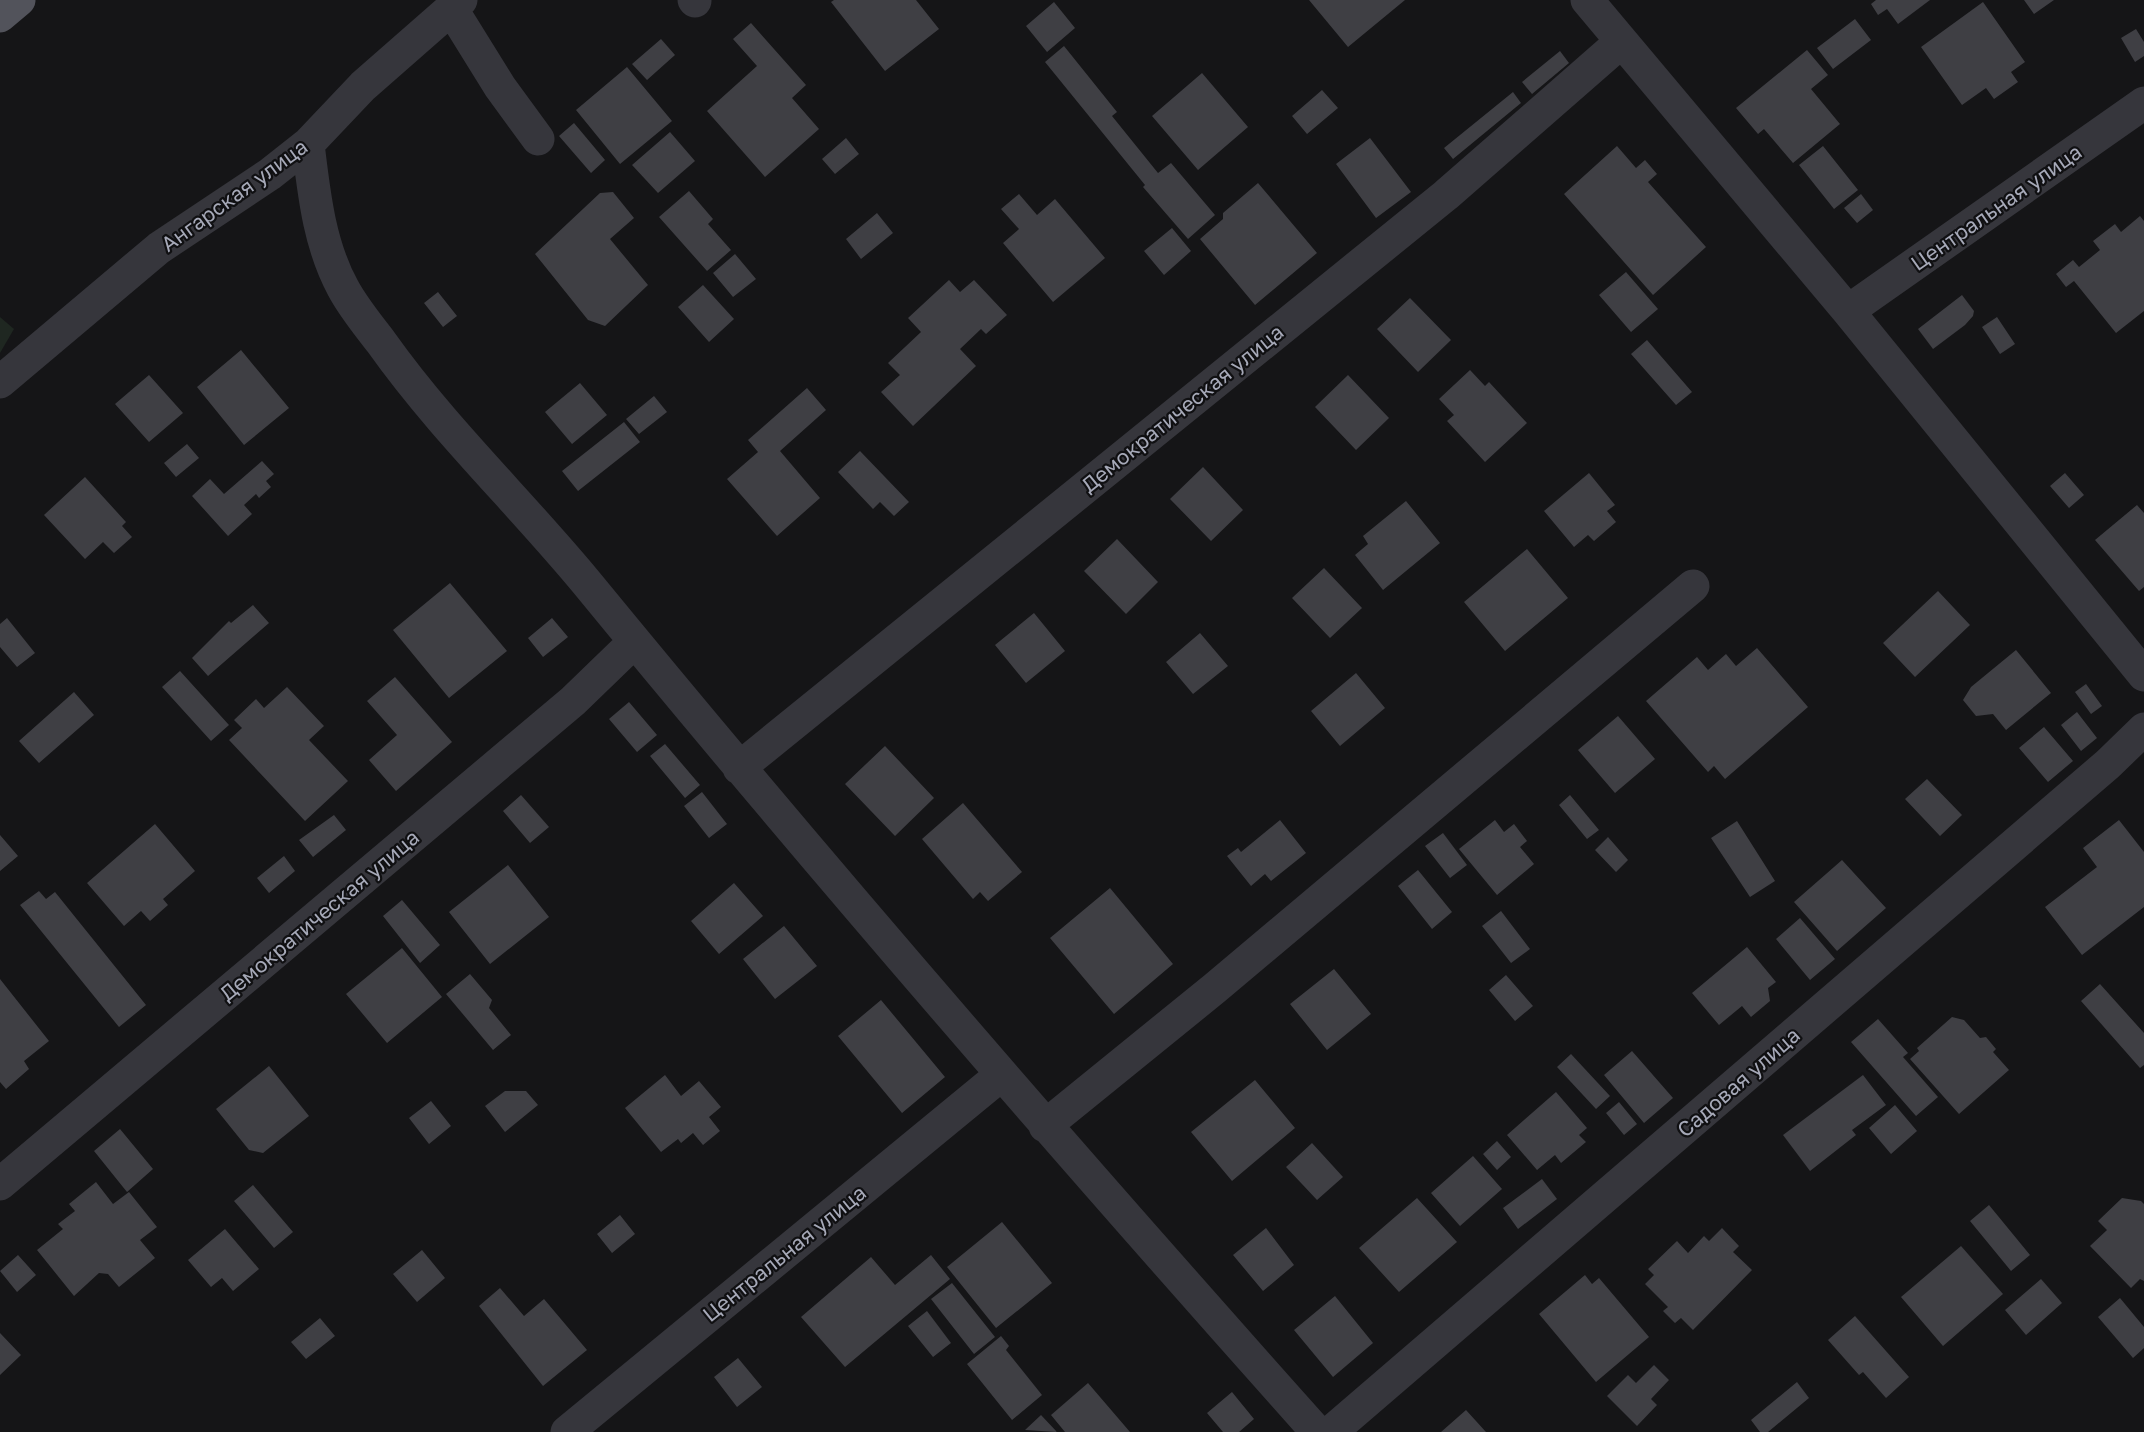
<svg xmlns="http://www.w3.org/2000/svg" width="2144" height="1432" viewBox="0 0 2144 1432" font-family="'Golos Text',sans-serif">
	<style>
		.green { fill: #1f2721 }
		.building { fill: #3f3f44 }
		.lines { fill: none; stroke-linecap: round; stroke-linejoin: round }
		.minor { stroke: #36363c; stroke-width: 33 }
		.major { stroke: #52535b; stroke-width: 33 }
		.labels { text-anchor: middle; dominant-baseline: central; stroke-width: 4.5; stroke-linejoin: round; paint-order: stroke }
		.street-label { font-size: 21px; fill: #a6a9b8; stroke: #101012 }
	</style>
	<rect width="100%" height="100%" fill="#151517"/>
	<!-- green -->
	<path class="green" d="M 0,317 L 14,329 L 0,353 Z"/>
	<!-- building -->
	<path class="building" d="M 834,0 L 916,0 L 939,29 L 885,71 L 831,2 Z
		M 1309,0 L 1405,0 L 1348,47 Z
		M 1876,0 L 1930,0 L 1898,24 L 1887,9 L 1878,15 L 1871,4 Z
		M 2024,0 L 2054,0 L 2034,14 Z
		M 1054,2 L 1075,28 L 1047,52 L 1026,26 Z
		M 1983,2 L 2025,62 L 2011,72 L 2018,82 L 1994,99 L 1986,88 L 1962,105 L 1921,47 Z
		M 1855,19 L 1871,40 L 1833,69 L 1817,48 Z
		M 751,23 L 806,85 L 792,98 L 819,129 L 765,177 L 707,111 L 757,66 L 733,39 Z
		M 2136,29 L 2144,42 L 2144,56 L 2135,62 L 2121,38 Z
		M 661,39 L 675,55 L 647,80 L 632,64 Z
		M 1064,46 L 1117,112 L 1112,116 L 1158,173 L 1171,163 L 1215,215 L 1188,239 L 1143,187 L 1145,185 L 1045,62 Z
		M 1807,50 L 1828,75 L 1811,89 L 1840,124 L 1793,163 L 1764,129 L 1758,134 L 1736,108 Z
		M 1560,51 L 1569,63 L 1532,94 L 1522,82 Z
		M 627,67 L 672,121 L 620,164 L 576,110 Z
		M 1202,73 L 1248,127 L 1198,170 L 1152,116 Z
		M 1322,90 L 1338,108 L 1307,134 L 1292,116 Z
		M 1513,92 L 1521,103 L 1453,159 L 1444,148 Z
		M 574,123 L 605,160 L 591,173 L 559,136 Z
		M 670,132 L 695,161 L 658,193 L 632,165 Z
		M 846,138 L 859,154 L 835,174 L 822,159 Z
		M 1370,138 L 1411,192 L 1376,218 L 1336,164 Z
		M 1617,146 L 1636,168 L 1645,160 L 1657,174 L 1648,182 L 1706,247 L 1653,295 L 1564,194 Z
		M 1823,146 L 1858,190 L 1834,209 L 1799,165 Z
		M 1258,183 L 1317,253 L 1255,305 L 1200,239 L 1223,219 L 1223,213 Z
		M 689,191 L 713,219 L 708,224 L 731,250 L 707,271 L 659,217 Z
		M 613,192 L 634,218 L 610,239 L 648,285 L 605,326 L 588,320 L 535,254 L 600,193 Z
		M 1019,194 L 1037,215 L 1055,199 L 1105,258 L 1053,302 L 1003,243 L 1019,229 L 1001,209 Z
		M 1861,194 L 1873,210 L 1857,223 L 1844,208 Z
		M 877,213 L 893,233 L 861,259 L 846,239 Z
		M 2140,216 L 2144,221 L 2144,311 L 2116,333 L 2074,281 L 2066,287 L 2056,274 L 2073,260 L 2079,267 L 2100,250 L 2093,241 L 2115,224 L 2121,232 Z
		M 1172,228 L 1191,251 L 1164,275 L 1144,251 Z
		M 735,254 L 756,279 L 733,297 L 713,273 Z
		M 1626,272 L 1658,309 L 1631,332 L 1599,295 Z
		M 949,280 L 960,292 L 974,280 L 1007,315 L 986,334 L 981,329 L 960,349 L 976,366 L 913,426 L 881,392 L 900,375 L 888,363 L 921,332 L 908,318 Z
		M 703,285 L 734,319 L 709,342 L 678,307 Z
		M 438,292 L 457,316 L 443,327 L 424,303 Z
		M 1962,295 L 1974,311 L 1973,316 L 1965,325 L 1933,349 L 1918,329 Z
		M 1410,298 L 1451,340 L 1418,372 L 1377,329 Z
		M 1997,317 L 2015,344 L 2000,354 L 1982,327 Z
		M 1647,340 L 1692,392 L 1676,405 L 1631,354 Z
		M 241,350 L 289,408 L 244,445 L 197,387 Z
		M 1470,370 L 1485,386 L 1489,382 L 1527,423 L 1485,462 L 1447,421 L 1454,415 L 1439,399 Z
		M 149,375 L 183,413 L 149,442 L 115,404 Z
		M 1348,375 L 1389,418 L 1356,450 L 1315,407 Z
		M 580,383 L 607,415 L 572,444 L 545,412 Z
		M 807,388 L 826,410 L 780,451 L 820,498 L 777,536 L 727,479 L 758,452 L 748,440 Z
		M 654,396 L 667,412 L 639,434 L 626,419 Z
		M 624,422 L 640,442 L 578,491 L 562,471 Z
		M 187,444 L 199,458 L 176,477 L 164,463 Z
		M 860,451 L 909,502 L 894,516 L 880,502 L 873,509 L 838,472 Z
		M 262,461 L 274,474 L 266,481 L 271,487 L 259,498 L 256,494 L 244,505 L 252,514 L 228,536 L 192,496 L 210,479 L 224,494 Z
		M 1203,467 L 1243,510 L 1211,541 L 1170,499 Z
		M 1589,473 L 1615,505 L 1607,511 L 1616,522 L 1594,541 L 1588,535 L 1574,547 L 1544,511 Z
		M 2065,473 L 2084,495 L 2069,508 L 2050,486 Z
		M 85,477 L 126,522 L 122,526 L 132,537 L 114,553 L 103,542 L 85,559 L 44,515 Z
		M 1406,501 L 1440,543 L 1383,590 L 1355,555 L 1368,544 L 1363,536 Z
		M 2137,505 L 2144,513 L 2144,587 L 2139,591 L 2095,540 Z
		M 1117,539 L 1158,582 L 1126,614 L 1084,571 Z
		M 1527,549 L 1568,598 L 1505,651 L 1464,602 Z
		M 1324,568 L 1362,608 L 1330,638 L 1292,598 Z
		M 450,583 L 507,651 L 449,698 L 393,630 Z
		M 1938,591 L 1970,625 L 1915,677 L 1883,643 Z
		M 253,605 L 269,623 L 208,676 L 192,658 L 229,621 L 231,623 Z
		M 1034,613 L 1065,651 L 1026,683 L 995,645 Z
		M 7,618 L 35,653 L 17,667 L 0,647 L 0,624 Z
		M 552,618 L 568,637 L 543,657 L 528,638 Z
		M 1200,633 L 1228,666 L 1193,694 L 1166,662 Z
		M 1757,648 L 1808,707 L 1725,779 L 1714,766 L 1708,772 L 1646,701 L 1697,657 L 1708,670 L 1726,654 L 1736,666 Z
		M 2016,650 L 2051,693 L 2006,730 L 1993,714 L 1976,716 L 1963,700 L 1971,687 Z
		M 180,671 L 229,725 L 211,741 L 162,687 Z
		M 1356,673 L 1385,708 L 1340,746 L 1311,711 Z
		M 395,677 L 452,742 L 396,791 L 369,760 L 397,735 L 367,701 Z
		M 2086,684 L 2102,706 L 2091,714 L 2075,692 Z
		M 287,687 L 324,726 L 309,740 L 348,781 L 305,821 L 229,740 L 242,728 L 234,720 L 256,699 L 264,708 Z
		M 74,692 L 94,715 L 39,763 L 19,741 Z
		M 629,702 L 657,735 L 637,752 L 609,719 Z
		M 2077,712 L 2097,738 L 2081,751 L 2061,725 Z
		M 1618,716 L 1655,759 L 1615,793 L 1578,750 Z
		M 2044,727 L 2073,761 L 2048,782 L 2019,748 Z
		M 665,744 L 700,785 L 685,798 L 650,756 Z
		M 885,746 L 934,798 L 895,836 L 845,784 Z
		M 1927,779 L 1962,815 L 1940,836 L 1905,799 Z
		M 702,792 L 727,824 L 709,838 L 684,806 Z
		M 521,795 L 549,827 L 530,843 L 503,811 Z
		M 1570,795 L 1599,830 L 1587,839 L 1559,805 Z
		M 963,803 L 1022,872 L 988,901 L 980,892 L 973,899 L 922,839 Z
		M 334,815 L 346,830 L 313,857 L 299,840 Z
		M 1280,820 L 1306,853 L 1271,881 L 1265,874 L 1251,886 L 1227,856 L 1238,848 L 1241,852 Z
		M 1495,820 L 1504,832 L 1514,824 L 1527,841 L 1520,847 L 1534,864 L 1497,895 L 1459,849 Z
		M 2119,820 L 2144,852 L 2144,907 L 2082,955 L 2045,907 L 2097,867 L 2083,848 Z
		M 1737,821 L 1775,881 L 1750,897 L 1711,838 Z
		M 155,824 L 195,871 L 163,899 L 168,905 L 150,921 L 141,911 L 124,926 L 87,883 Z
		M 1443,833 L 1467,865 L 1450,878 L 1425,846 Z
		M 0,835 L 18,856 L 0,871 Z
		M 1608,837 L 1628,860 L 1616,872 L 1595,850 Z
		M 284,856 L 295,871 L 269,893 L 257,878 Z
		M 1842,860 L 1886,908 L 1837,951 L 1794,902 Z
		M 508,865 L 549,917 L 490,964 L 449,912 Z
		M 1418,870 L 1452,912 L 1432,929 L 1398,886 Z
		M 734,883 L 763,916 L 719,954 L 691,921 Z
		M 1110,888 L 1173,964 L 1114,1014 L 1050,938 Z
		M 39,891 L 46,899 L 55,892 L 146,1005 L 119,1027 L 20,905 Z
		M 402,900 L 440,945 L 420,963 L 383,916 Z
		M 1501,911 L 1530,949 L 1511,963 L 1482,926 Z
		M 1800,918 L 1835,959 L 1810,980 L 1776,939 Z
		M 784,926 L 817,966 L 775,999 L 743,959 Z
		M 1747,947 L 1776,982 L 1768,988 L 1770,1001 L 1751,1017 L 1742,1006 L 1719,1025 L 1692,993 Z
		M 402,948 L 442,997 L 387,1043 L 346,994 Z
		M 1334,969 L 1371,1014 L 1327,1050 L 1290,1004 Z
		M 470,974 L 492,1000 L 489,1008 L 511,1035 L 493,1050 L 446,994 Z
		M 1506,975 L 1533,1006 L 1515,1021 L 1489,990 Z
		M 0,979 L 49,1041 L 24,1061 L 29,1069 L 6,1089 L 0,1082 Z
		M 2100,984 L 2144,1033 L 2144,1065 L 2140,1068 L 2081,1001 Z
		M 881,1000 L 945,1077 L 902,1113 L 838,1036 Z
		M 1952,1017 L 1964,1020 L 1980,1038 L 1986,1037 L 1996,1049 L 1993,1052 L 2009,1070 L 1959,1114 L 1910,1059 L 1919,1051 L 1917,1048 Z
		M 1878,1019 L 1908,1053 L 1903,1057 L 1938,1097 L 1916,1116 L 1851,1042 Z
		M 1632,1051 L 1673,1098 L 1644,1123 L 1604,1075 Z
		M 1571,1054 L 1610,1096 L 1596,1109 L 1557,1067 Z
		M 269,1066 L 309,1116 L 263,1153 L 249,1150 L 216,1109 Z
		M 665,1075 L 681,1096 L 699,1081 L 721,1107 L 709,1117 L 720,1131 L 703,1145 L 693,1133 L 681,1143 L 678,1139 L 661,1152 L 625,1108 Z
		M 1863,1075 L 1886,1105 L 1852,1130 L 1856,1135 L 1810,1171 L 1783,1135 Z
		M 1255,1080 L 1295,1128 L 1232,1181 L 1191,1132 Z
		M 505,1091 L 526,1091 L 538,1105 L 505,1132 L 485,1106 Z
		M 1556,1092 L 1587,1128 L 1579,1135 L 1586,1142 L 1561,1163 L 1555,1155 L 1537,1170 L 1507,1135 Z
		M 431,1101 L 451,1126 L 429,1144 L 409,1118 Z
		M 1619,1102 L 1637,1124 L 1624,1135 L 1606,1113 Z
		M 1895,1105 L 1917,1131 L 1891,1154 L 1869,1128 Z
		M 120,1129 L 153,1169 L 127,1192 L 94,1151 Z
		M 1497,1141 L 1511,1157 L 1497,1170 L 1483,1154 Z
		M 1312,1143 L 1343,1177 L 1317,1200 L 1286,1167 Z
		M 1473,1156 L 1502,1189 L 1460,1226 L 1431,1193 Z
		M 1542,1179 L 1557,1199 L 1518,1229 L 1503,1208 Z
		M 96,1182 L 113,1204 L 129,1192 L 157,1227 L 140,1240 L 155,1258 L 119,1287 L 108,1274 L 99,1273 L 74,1296 L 37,1250 L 63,1229 L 58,1224 L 75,1211 L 69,1204 Z
		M 253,1185 L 293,1232 L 274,1248 L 234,1201 Z
		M 1417,1198 L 1457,1242 L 1399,1292 L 1359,1248 Z
		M 2122,1198 L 2141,1201 L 2144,1204 L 2144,1281 L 2140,1279 L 2131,1288 L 2090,1246 L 2107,1230 L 2098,1221 Z
		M 1989,1205 L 2030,1255 L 2011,1271 L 1970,1221 Z
		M 620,1215 L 635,1234 L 612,1253 L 597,1234 Z
		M 1002,1222 L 1052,1283 L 996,1328 L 947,1267 Z
		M 1266,1228 L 1294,1265 L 1263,1291 L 1233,1255 Z
		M 1722,1228 L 1739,1246 L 1733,1252 L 1752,1270 L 1693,1330 L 1681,1318 L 1675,1323 L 1663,1311 L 1668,1307 L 1645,1284 L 1654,1275 L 1648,1269 L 1677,1241 L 1688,1253 L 1704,1236 L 1709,1241 Z
		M 225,1229 L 259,1269 L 233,1291 L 222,1278 L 211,1287 L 188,1260 Z
		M 1961,1246 L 2003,1294 L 1943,1346 L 1901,1297 Z
		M 422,1250 L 445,1278 L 417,1302 L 393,1274 Z
		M 18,1255 L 36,1275 L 17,1292 L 0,1271 Z
		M 931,1255 L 950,1279 L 845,1367 L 801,1317 L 871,1257 L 895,1285 Z
		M 1585,1275 L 1592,1284 L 1599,1278 L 1649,1337 L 1596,1382 L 1539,1314 Z
		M 2041,1279 L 2062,1303 L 2026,1335 L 2005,1310 Z
		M 952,1283 L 995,1337 L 974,1354 L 931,1299 Z
		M 500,1288 L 524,1316 L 544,1299 L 587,1350 L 543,1386 L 479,1306 Z
		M 1335,1296 L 1373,1343 L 1333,1377 L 1294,1330 Z
		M 2120,1298 L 2144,1327 L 2144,1348 L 2133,1358 L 2098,1317 Z
		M 927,1311 L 951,1343 L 933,1357 L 908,1326 Z
		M 1855,1316 L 1909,1377 L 1886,1398 L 1863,1372 L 1859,1375 L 1828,1340 Z
		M 320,1318 L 335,1336 L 306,1359 L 291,1342 Z
		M 0,1333 L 21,1355 L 0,1375 Z
		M 1001,1336 L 1009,1346 L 1006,1350 L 1042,1395 L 1012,1420 L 967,1364 Z
		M 738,1358 L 762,1387 L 737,1407 L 714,1377 Z
		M 1654,1365 L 1669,1380 L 1651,1399 L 1657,1405 L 1637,1426 L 1607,1396 L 1628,1375 L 1636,1383 Z
		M 1797,1382 L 1809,1398 L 1768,1432 L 1760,1432 L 1751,1420 Z
		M 1088,1383 L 1130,1432 L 1065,1432 L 1051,1415 Z
		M 1232,1392 L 1254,1419 L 1239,1432 L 1223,1432 L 1207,1413 Z
		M 1466,1410 L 1486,1432 L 1441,1432 Z
		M 1041,1415 L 1057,1432 L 1025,1430 Z"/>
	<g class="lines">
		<!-- minor -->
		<path class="minor" d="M 694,0 L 695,1
			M 1587,0 L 1848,311 L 2144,675
			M 451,8 L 500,87 L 538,139
			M 308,144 C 314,193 319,244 343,288 C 353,307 368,325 381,342 C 442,428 519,501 586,582 C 823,871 1068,1153 1317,1432
			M 1848,311 L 2144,103
			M 0,382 L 159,248 L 270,174 L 308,144 L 363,86 L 461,0
			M 739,768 L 1446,195 L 1621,42
			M 1045,1126 L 1215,988 L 1693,586
			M 0,1184 L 573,701 L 634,642
			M 567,1432 L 1001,1075
			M 1331,1432 L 2108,764 L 2144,729"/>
		<!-- major -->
		<path class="major" d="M 0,16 L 19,0"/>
	</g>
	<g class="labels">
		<!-- street labels -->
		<g class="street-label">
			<text transform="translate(234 195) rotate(-36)">Ангарская улица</text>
			<text transform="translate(1996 207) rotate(-35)">Центральная улица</text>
			<text transform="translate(1182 408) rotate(-39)">Демократическая улица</text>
			<text transform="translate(319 915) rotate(-40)">Демократическая улица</text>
			<text transform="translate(1738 1082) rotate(-41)">Садовая улица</text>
			<text transform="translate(784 1253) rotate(-39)">Центральная улица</text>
		</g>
	</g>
</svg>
